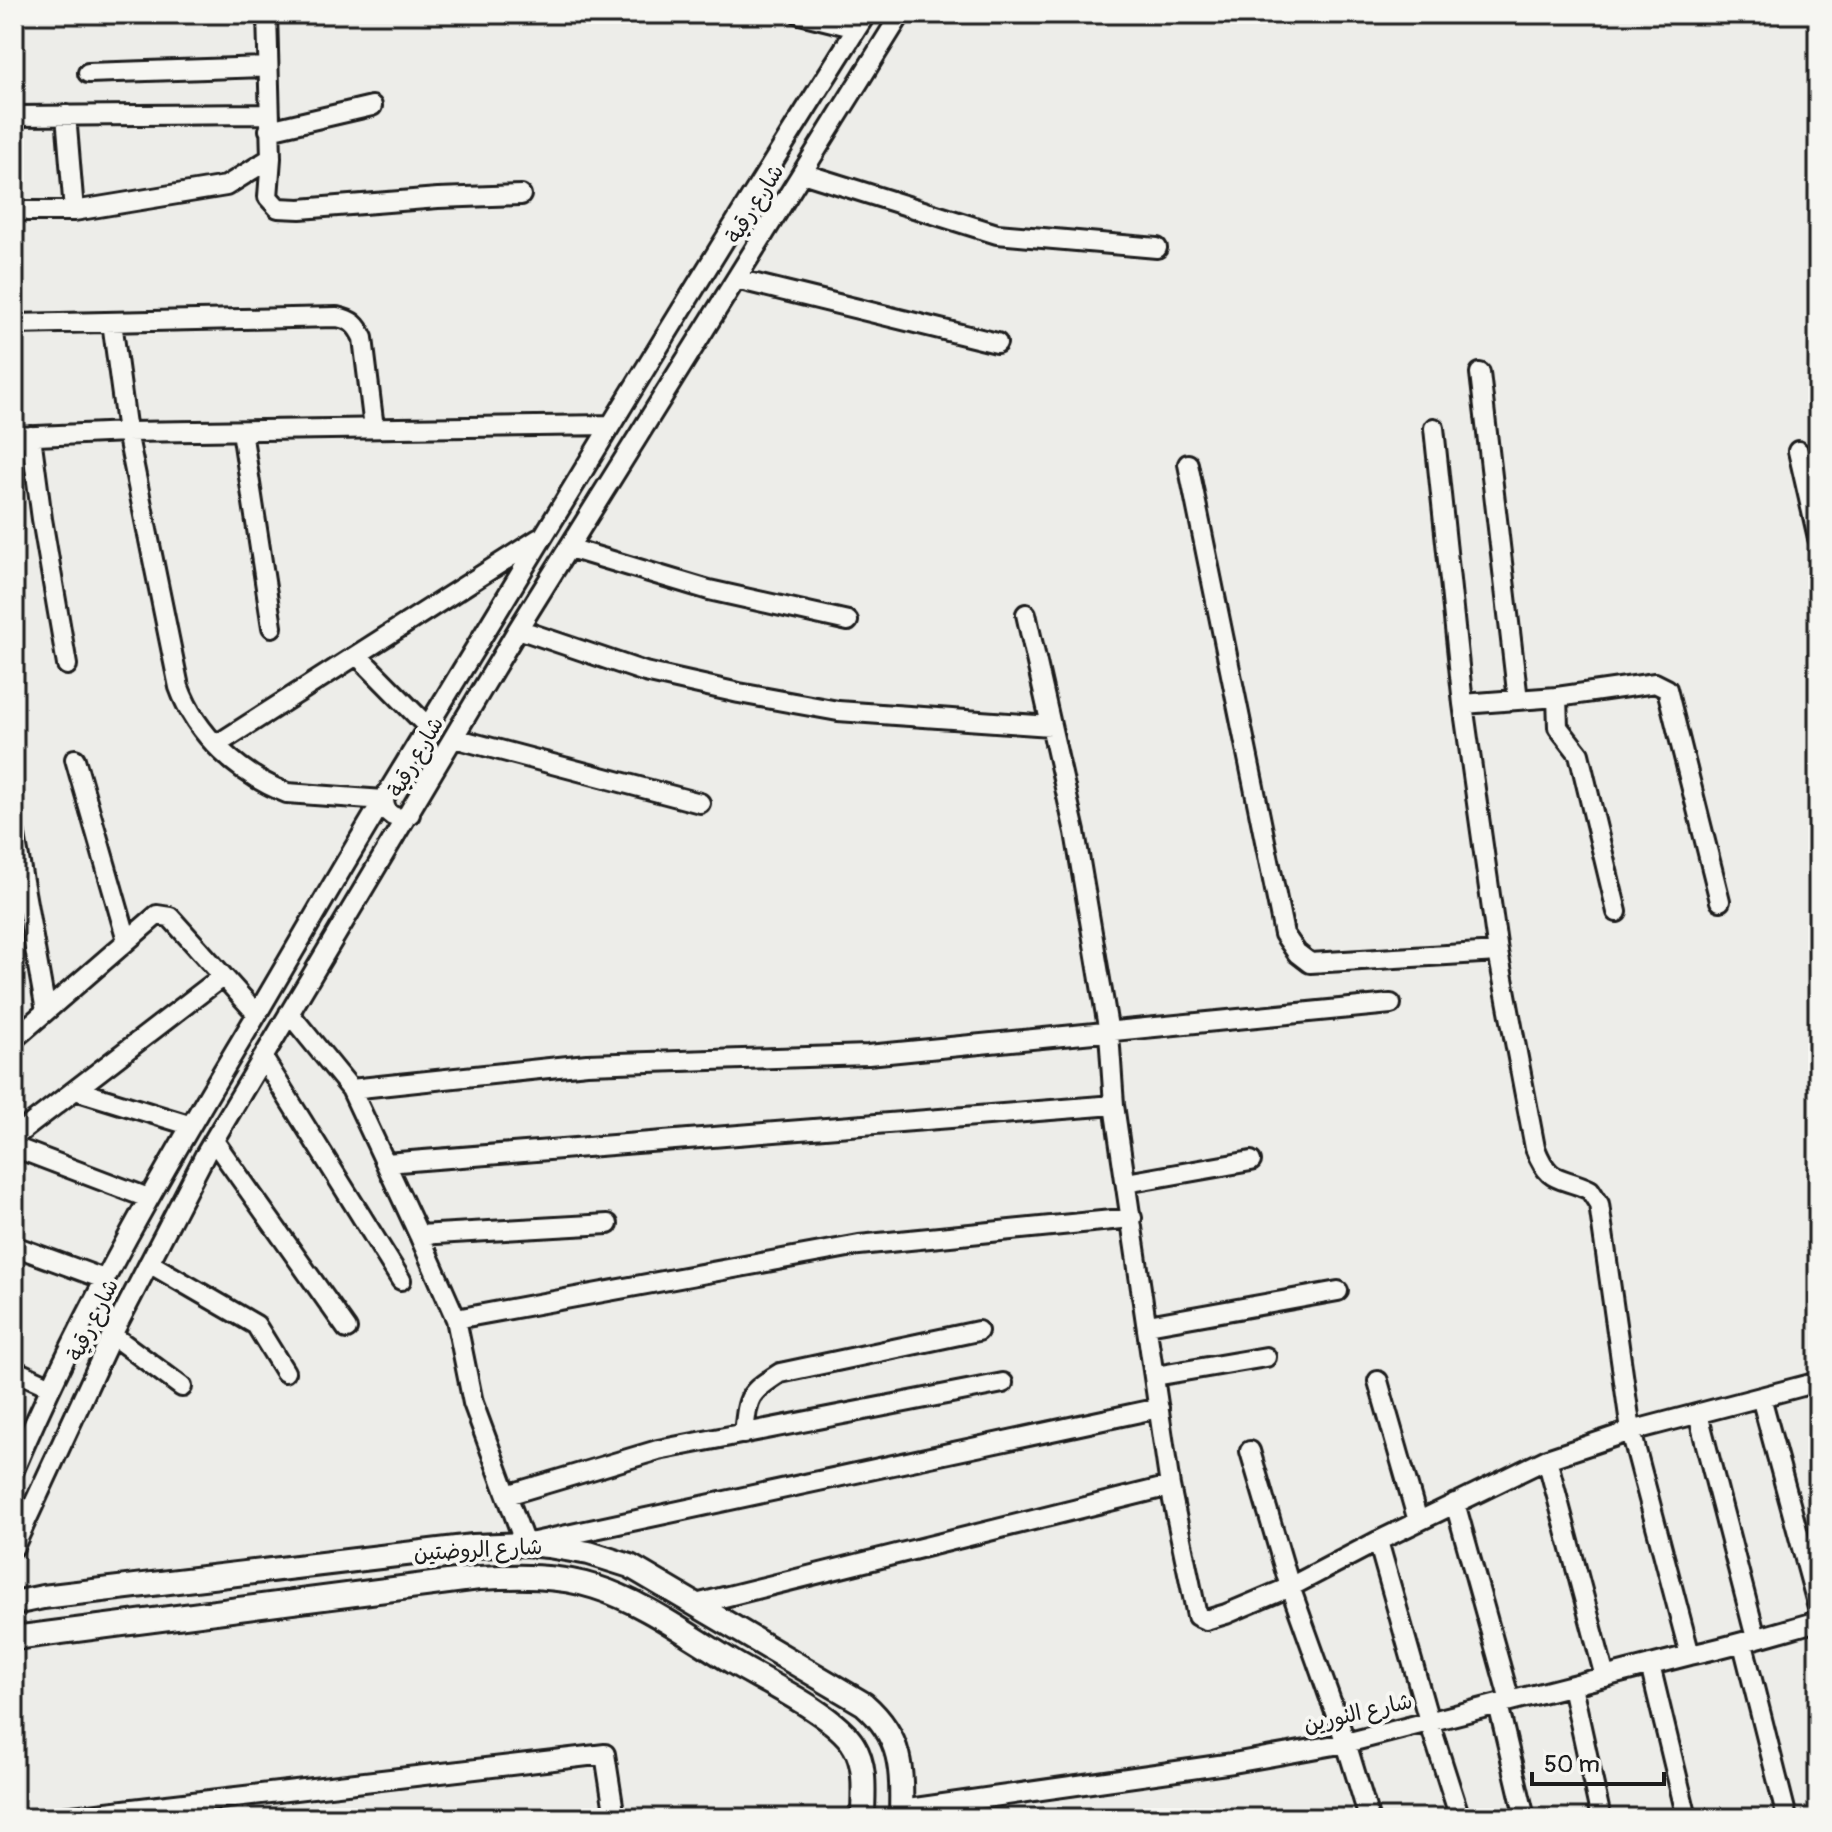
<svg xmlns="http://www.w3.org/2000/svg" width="1832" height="1832" viewBox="0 0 1832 1832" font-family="Pangolin,'Playpen Sans Arabic',sans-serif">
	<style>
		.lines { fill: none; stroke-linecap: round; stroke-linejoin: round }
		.minor-casing { stroke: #1c1c1c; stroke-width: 24 }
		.major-casing { stroke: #1c1c1c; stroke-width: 28 }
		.minor { stroke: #f6f6f2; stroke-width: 18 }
		.major { stroke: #f6f6f2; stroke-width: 22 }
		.labels { text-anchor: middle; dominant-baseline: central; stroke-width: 8; stroke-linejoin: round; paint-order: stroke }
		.street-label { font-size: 22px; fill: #1c1c1c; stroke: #f6f6f2 }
	</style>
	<rect width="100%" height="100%" fill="#edede9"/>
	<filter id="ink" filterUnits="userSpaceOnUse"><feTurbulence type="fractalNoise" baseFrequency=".0125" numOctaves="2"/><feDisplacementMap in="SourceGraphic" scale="16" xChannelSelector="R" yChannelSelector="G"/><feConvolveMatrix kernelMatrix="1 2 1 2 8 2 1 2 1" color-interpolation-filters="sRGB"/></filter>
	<g filter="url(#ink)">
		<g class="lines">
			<!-- minor casing -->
			<g class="minor-casing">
				<path id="minor" d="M 267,14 L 271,158 L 268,197 L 278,208 L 300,209 L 438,198 L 521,195
					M 800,14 L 857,28
					M 88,73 L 267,67
					M 66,115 L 74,211
					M 14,116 L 268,114
					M 269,130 L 372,106
					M 802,173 L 997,234 L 1157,248
					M 14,211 L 74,211 L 226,186 L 271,158
					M 736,279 L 997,343
					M 112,322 L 127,432 L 179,687 C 196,735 240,775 287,793 L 384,800 C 385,815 396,822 410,814
					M 14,324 L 337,317 C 352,320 357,325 363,338 L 374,428
					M 1480,373 L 1518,700
					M 1434,428 L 1463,704 L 1498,952 L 1535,1148 C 1550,1186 1559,1175 1590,1190 L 1599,1204 L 1631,1431 L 1690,1655
					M 242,431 L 272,627
					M 31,436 L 42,519 L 67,665
					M 14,437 L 127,432 L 610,425
					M 1798,451 L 1818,538
					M 1188,464 L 1284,934 L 1297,953 L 1310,963 L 1498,952
					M 569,548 L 709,590 L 848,621
					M 1026,614 L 1075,832 L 1109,1033 L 1114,1105 L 1170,1486 L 1197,1616 L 1206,1620 L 1226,1614 L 1290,1587 L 1378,1541 L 1547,1459 L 1631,1431 L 1818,1382
					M 518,629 L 645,672 L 739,693 L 838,711 L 1051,726
					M 357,655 L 428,727
					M 1557,697 L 1558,727 L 1579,754 L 1617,912
					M 1463,704 L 1557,697 L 1655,683 L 1667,689 L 1720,901
					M 454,738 L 700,803
					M 216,745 L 538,539
					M 75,759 L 127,940
					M 14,830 L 46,1011
					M 289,1013 L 351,1089 L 419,1235 L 456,1319 L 473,1403 L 525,1544 L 1159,1408
					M 14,1039 L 157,915 L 170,917 L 257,1014
					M 263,1058 L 401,1280
					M 351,1089 L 587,1064 L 868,1055 L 1391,1004
					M 75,1090 L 189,1125
					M 14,1137 L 223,976
					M 214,1141 L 347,1329
					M 14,1147 L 148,1198
					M 386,1163 L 1114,1105
					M 1126,1183 L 1251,1161
					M 419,1235 L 608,1224
					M 14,1246 L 104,1279
					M 149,1263 L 256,1325 L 285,1372
					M 456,1319 L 859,1245 L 1132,1218
					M 1148,1325 L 1338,1291
					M 112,1335 L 182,1387
					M 14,1370 L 51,1387
					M 1155,1376 L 1266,1357
					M 1378,1381 L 1418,1521
					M 1761,1397 L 1818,1607
					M 1698,1414 L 1756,1638
					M 744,1434 C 748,1396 747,1394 780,1373 L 978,1331
					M 1250,1451 L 1290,1587 L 1346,1743 L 1369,1818
					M 1547,1459 L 1605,1677
					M 14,1470 C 81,1311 168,1162 257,1014 C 300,941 342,867 386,795 C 545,534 702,272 866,14
					M 507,1495 L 658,1450 L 1003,1383
					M 1455,1503 L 1510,1701
					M 1378,1541 L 1429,1721 L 1460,1818
					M 14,1547 L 112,1335 L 205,1155 L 518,629 L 901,14
					M 696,1604 L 1170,1486
					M 1743,1644 L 1787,1818
					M 1650,1665 L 1687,1818
					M 1572,1686 L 1601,1818
					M 1498,1704 L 1525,1818
					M 901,1810 L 1233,1763 L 1346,1743 L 1690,1655 C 1733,1646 1775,1633 1818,1621
					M 55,1818 L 605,1754 L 615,1818"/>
			</g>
			<!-- major casing -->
			<g class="major-casing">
				<path id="major" d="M 14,1603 L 43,1597 L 473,1546 L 525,1544 L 548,1546 L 589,1553 L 630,1566 L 864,1704 C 903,1738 902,1770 901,1818
					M 14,1638 L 479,1578 C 517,1576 558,1575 595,1587 C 644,1602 690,1637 734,1663 C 766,1682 837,1716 854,1746 C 867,1767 863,1794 863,1818"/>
			</g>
			<!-- minor -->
			<use href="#minor" class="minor"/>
			<!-- major -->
			<use href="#major" class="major"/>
		</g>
	</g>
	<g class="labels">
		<!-- street labels -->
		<g class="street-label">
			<text transform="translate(755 204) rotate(-58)">شارع رقية</text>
			<text transform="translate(416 757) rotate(-60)">شارع رقية</text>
			<text transform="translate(93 1320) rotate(-64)">شارع رقية</text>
			<text transform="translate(478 1550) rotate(-3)">شارع الروضتين</text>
			<text transform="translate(1358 1713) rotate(-13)">شارع النورين</text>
		</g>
	</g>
	<!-- margin -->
	<rect width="1832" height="1832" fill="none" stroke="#f6f6f2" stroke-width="48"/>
	<rect x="24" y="24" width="1784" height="1784" fill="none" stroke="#1c1c1c" stroke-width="3" filter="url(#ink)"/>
	<!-- scale -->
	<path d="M1532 1772v12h132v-12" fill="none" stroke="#1c1c1c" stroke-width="4"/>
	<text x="1544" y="1772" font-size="24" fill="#1c1c1c" stroke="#f6f6f2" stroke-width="6" paint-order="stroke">50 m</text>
</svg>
